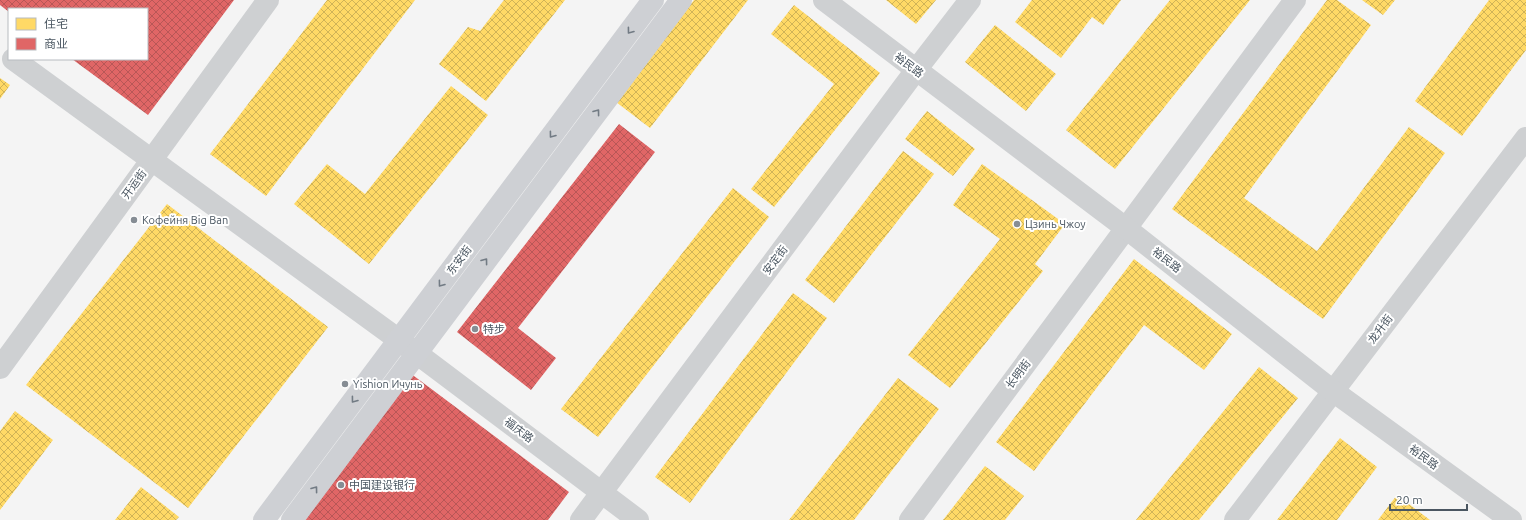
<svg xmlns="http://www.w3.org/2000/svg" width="1526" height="520" viewBox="0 0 1526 520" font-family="Ubuntu,'Noto Sans SC',sans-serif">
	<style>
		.homes { fill: url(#homes-cross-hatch) }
		.shops { fill: url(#shops-cross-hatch) }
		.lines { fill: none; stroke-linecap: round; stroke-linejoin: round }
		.minor { stroke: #ced0d2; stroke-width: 22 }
		.tertiary { stroke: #ced0d2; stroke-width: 22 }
		.secondary { stroke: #ced0d4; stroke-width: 22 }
		.oneway { stroke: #727b84 }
		.poi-dot { fill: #868d94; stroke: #fff; stroke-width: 1.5 }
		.labels { text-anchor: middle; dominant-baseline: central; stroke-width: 4; stroke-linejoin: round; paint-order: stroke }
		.street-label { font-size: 11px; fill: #4a5661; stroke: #fff }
		.poi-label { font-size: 11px; fill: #4a5661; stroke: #fff; text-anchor: start }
	</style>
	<defs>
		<pattern id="homes-cross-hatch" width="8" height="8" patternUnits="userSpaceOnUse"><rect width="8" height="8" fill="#ffd966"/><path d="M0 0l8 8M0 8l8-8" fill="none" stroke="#d0b357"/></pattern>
		<pattern id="shops-cross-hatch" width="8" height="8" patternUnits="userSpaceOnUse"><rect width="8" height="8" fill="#e06666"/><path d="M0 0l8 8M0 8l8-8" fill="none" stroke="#b85757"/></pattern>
	</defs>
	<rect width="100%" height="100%" fill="#f4f4f4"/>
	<!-- homes -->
	<path class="homes" d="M 327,0 L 415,0 L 266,196 L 210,154 Z
		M 504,0 L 565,0 L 486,101 L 439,64 L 468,27 L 480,31 Z
		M 694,0 L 748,0 L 650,128 L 616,102 Z
		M 886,0 L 936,0 L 916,24 Z
		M 1032,0 L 1121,0 L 1103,25 L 1092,17 L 1061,58 L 1015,22 Z
		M 1170,0 L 1250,0 L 1115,169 L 1066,130 Z
		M 1327,0 L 1337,0 L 1371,25 L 1244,198 L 1317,251 L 1409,127 L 1445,153 L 1323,319 L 1172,209 Z
		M 1362,0 L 1395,0 L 1383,15 Z
		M 1489,0 L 1526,0 L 1526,50 L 1462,136 L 1415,101 Z
		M 794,5 L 880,73 L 774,207 L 751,189 L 834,84 L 771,34 Z
		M 995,25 L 1056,74 L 1026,111 L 965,62 Z
		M 0,78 L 10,85 L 0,99 Z
		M 451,86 L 488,115 L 369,264 L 294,204 L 327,164 L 365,194 Z
		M 927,111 L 975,149 L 953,176 L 905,139 Z
		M 903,151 L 934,174 L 834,303 L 805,280 Z
		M 982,164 L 1065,224 L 1035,264 L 1043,271 L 950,388 L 908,355 L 1000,239 L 953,205 Z
		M 733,188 L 769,217 L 598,437 L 561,409 Z
		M 167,204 L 328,327 L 188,508 L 26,385 Z
		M 1134,259 L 1232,334 L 1204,370 L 1144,325 L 1034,471 L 996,442 Z
		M 793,293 L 827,318 L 690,503 L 655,477 Z
		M 1259,367 L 1298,398 L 1199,520 L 1136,520 Z
		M 898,378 L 939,409 L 854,520 L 789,520 Z
		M 15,411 L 53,440 L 0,510 L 0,431 Z
		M 1340,438 L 1377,467 L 1337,520 L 1277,520 Z
		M 985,466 L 1024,496 L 1005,520 L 943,520 Z
		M 141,487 L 179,517 L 176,520 L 115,520 Z
		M 1397,495 L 1430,520 L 1378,520 Z"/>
	<!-- shops -->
	<path class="shops" d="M 0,0 L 234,0 L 148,115 L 72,59 L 147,59 L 147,9 L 9,9 L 9,12 L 0,5 Z
		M 619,124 L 655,152 L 518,328 L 556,358 L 531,390 L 457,332 Z
		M 410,373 L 569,492 L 548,520 L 300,520 Z"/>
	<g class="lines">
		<!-- minor -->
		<path class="minor" d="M 13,59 L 399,340 L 638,520
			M 0,368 L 268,0
			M 581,520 L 916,70 L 970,0
			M 910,520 L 1295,0
			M 1235,520 L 1526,138"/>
		<!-- tertiary -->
		<path class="tertiary" d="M 824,0 L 1127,229 L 1333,391 L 1511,520"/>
		<!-- secondary -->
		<path class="secondary" d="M 264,520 L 653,0
			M 292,520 L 681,0"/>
	</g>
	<!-- one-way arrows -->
	<defs><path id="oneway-chevron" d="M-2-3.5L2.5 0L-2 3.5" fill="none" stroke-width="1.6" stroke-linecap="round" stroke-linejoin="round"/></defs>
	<g class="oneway">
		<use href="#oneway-chevron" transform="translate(630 31) rotate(127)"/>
		<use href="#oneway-chevron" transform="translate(597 112) rotate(-53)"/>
		<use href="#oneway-chevron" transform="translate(552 135) rotate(127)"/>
		<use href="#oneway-chevron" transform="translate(485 261) rotate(-53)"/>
		<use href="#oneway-chevron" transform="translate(441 284) rotate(127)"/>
		<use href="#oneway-chevron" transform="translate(354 400) rotate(127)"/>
		<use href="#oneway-chevron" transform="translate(315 489) rotate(-53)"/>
	</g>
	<!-- markers -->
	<g class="poi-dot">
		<circle cx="134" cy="220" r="4"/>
		<circle cx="1017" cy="224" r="4"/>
		<circle cx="475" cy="329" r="4"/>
		<circle cx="345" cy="384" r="4"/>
		<circle cx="341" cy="485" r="4"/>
	</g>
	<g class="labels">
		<!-- street labels -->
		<g class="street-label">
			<text transform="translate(909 65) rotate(37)">裕民路</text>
			<text transform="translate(134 184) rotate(-54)">开运街</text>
			<text transform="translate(459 260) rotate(-53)">东安街</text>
			<text transform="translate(775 260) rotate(-53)">安定街</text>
			<text transform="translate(1167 260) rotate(38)">裕民路</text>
			<text transform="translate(1380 329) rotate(-53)">龙升街</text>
			<text transform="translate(1018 374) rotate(-53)">长明街</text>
			<text transform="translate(519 430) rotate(37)">福庆路</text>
			<text transform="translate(1424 457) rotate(36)">裕民路</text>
		</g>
		<!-- poi labels -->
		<g class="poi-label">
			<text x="142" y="220">Кофейня Big Ban</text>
			<text x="1025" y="224">Цзинь Чжоу</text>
			<text x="483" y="329">特步</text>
			<text x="353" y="384">Yishion Ичунь</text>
			<text x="349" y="485">中国建设银行</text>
		</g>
	</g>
	<!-- legend -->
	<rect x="8" y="8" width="140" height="52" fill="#ffffff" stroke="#b7bbc0"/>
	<rect x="16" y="18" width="20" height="12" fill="#ffd966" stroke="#b7bbc0"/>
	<text x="44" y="28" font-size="12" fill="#4a5661">住宅</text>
	<rect x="16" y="38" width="20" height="12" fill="#e06666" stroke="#b7bbc0"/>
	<text x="44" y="48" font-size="12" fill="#4a5661">商业</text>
	<!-- scale -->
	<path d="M1390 504v6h77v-6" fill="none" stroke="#4a5661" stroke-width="2"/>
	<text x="1396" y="504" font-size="12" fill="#4a5661" stroke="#ffffff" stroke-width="3" paint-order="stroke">20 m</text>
</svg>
